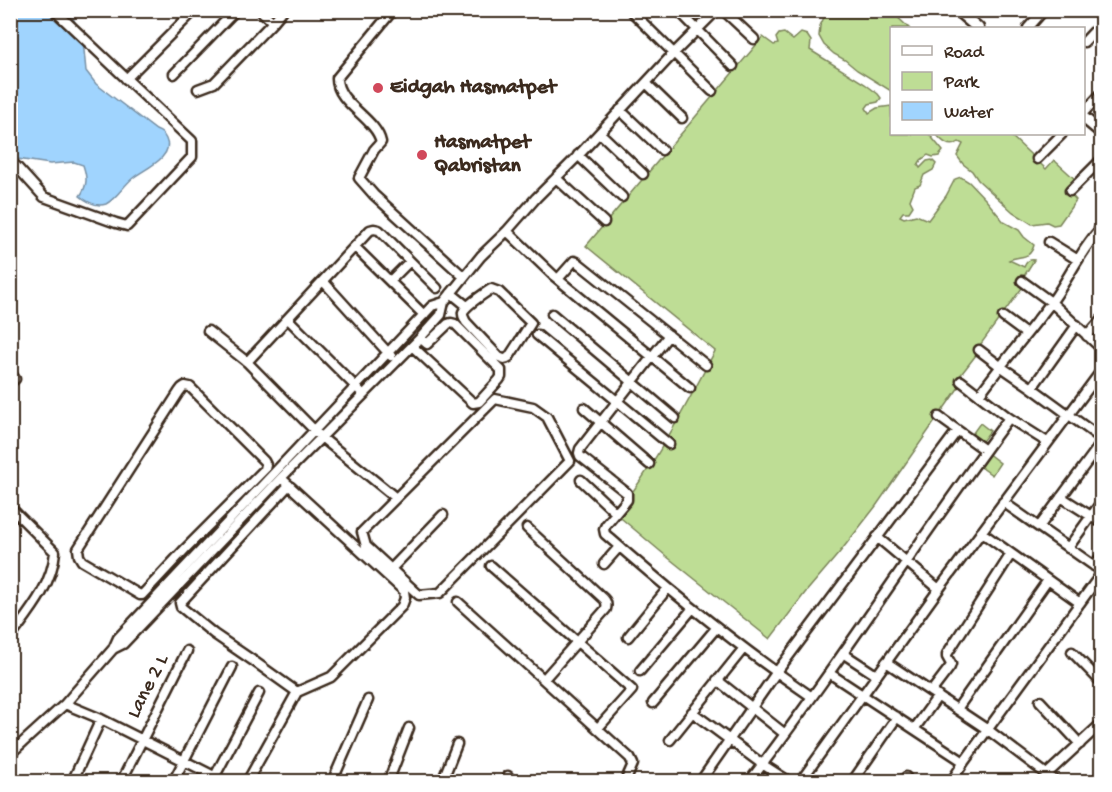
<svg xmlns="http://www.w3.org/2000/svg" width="1112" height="792" viewBox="0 0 1112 792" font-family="'Gochi Hand',sans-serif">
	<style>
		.green { fill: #bedd95; stroke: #7c845a; stroke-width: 1.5 }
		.water { fill: #a0d4fe; stroke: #7890a4; stroke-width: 1.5 }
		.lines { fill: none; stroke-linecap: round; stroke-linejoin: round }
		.minor-casing { stroke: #3b2a1e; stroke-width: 13 }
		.tertiary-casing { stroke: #3b2a1e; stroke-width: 15 }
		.minor { stroke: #fff; stroke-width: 8 }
		.tertiary { stroke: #fff; stroke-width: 10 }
		.poi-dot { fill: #d1495b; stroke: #fff; stroke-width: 2 }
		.labels { text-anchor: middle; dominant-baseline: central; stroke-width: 6; stroke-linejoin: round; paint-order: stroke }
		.poi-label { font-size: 21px; font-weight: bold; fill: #3b2a1e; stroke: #fff; text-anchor: start }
		.street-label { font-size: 21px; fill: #3b2a1e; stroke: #fff }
	</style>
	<rect width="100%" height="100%" fill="#fff"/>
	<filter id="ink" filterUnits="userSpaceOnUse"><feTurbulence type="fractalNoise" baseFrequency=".0167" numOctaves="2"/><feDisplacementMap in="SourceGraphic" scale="12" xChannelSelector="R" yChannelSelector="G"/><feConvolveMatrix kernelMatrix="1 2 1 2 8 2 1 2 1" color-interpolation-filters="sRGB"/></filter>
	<g filter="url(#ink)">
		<!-- green -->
		<path class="green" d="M 827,11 L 891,11 L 909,28 L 892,28 L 891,91 L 857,70 L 845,60 L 834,54 L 824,45 L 819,36 L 820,26 Z
			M 784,33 L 793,40 L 801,33 L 807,35 L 811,41 L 810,50 L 865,84 L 878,94 L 881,98 L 878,102 L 869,104 L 866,108 L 869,113 L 877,108 L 891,106 L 892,134 L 929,134 L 943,151 L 939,156 L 933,157 L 928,155 L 921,160 L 918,165 L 920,168 L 927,161 L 932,160 L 936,164 L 933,170 L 924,175 L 920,185 L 915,187 L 910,200 L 913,206 L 909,212 L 903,212 L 900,216 L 904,218 L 916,215 L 928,220 L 946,196 L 955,179 L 961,177 L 969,182 L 986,200 L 1004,222 L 1019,230 L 1024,237 L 1034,245 C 1030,260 1020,255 1009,260 L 1024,267 C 1026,262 1029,259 1034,260 L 1024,276 L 1022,288 L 980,345 L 976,355 L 959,377 L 959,387 L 876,506 L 840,552 L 805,593 L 770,639 L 666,556 L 616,514 C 655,465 686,406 715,351 L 586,246 L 763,37 L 774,45 L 778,44 L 776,38 L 779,34 Z
			M 936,134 L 1009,134 L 1046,169 L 1054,160 L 1076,180 L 1067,190 L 1076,200 L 1059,224 L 1053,225 L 1047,222 L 1032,224 L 1013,212 L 978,180 L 972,171 L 963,164 L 957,156 L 963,144 L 959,142 C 949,149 942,141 936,134 Z
			M 980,423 L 990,431 L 980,444 L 970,437 Z
			M 987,453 L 1000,463 L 992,475 L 978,465 Z"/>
		<!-- water -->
		<path class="water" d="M 10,11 L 70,11 L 83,40 L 86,71 L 96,84 L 156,130 C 161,132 163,133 166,139 C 175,157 144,169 133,178 C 125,184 115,200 106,204 C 96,207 87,202 80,196 C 88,185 87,177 83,165 L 74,162 L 50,164 L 11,158 Z"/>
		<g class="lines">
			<!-- minor casing -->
			<g class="minor-casing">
				<path id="minor" d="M 393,10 L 337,78 C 336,103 376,118 381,142 L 374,150 L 359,178 L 374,195 L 464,277
					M 630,10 L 712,91
					M 678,10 L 733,66
					M 723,10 L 754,39
					M 273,22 L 283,10
					M 1028,28 L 1044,10
					M 1084,42 L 1102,23
					M 174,74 L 236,10
					M 126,79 L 195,10
					M 646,83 L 682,118
					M 198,89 L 214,83 L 273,22 L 260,10
					M 620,110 L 662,150
					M 1084,112 L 1102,93
					M 600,133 L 643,174
					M 578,155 L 622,197
					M 1037,159 L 1062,134
					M 10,166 L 16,166 L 44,197 L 116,223 L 127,226 L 192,157 L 192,141 L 54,10
					M 556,178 L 604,222
					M 1070,191 L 1102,159
					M 507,231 L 554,276 L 690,388
					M 1049,242 L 1078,260
					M 355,247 L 424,315
					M 558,279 L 574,261 L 577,262 L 706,365
					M 323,281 L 391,356
					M 390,281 L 409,262
					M 1022,281 L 1051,302 L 1102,349
					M 491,289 L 499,292 L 531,323 L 509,357 C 505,360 503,359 499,357 L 466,322 C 464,318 462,316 463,312 C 466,305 485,293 491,289 Z
					M 451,293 L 467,306
					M 552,314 L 675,418
					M 1003,317 L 1026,334
					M 288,319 L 360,391
					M 208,331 L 247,362 L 321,437 L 396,498
					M 537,335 L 669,444
					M 669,335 L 580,449 L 579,453 L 580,456 L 627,493 L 627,500 L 606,525 L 604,529 L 605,534 C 671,592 740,648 812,697
					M 1087,336 L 1102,319
					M 412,346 L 473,403 L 479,402 L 499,380 L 501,377 L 501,370 L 455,324 L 451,323 L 448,324 L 427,344 L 420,338
					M 979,350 L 1000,366 L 1032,388 L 1102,439
					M 247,362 L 370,230 L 374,229 L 379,230 L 437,288
					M 10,372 L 15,379 L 10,383
					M 961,381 L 1009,418 L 1047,442
					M 185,386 L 190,387 L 264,461 L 266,465 L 265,469 L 186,548 L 142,595 L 140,595 L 82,561 L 79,556 L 78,549 L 179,392 L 182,388 Z
					M 1032,388 L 1077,325
					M 979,395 C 1003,362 1029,332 1053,300 C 1070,276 1082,248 1102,227
					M 495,399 L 533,407 L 547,417 L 570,461 L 440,593 L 419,595 L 366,546 L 362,532 Z
					M 584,408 L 649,464
					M 939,417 L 985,450
					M 281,478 L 404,591 L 405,598 L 402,606 L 331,677 L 297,692 L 255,662 L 214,634 L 181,607 L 180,603 L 289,485
					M 581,480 L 616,513
					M 1061,497 L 1102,523
					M 10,507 L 55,552 C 52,586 29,612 10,638
					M 1039,527 L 1102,442
					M 527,528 L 604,599 C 607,602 607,605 606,609 L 544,679
					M 981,532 L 1080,603
					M 877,537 L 939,589
					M 1068,548 L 1102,501
					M 604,564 L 619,547
					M 491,566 L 632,690 L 598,728
					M 1094,566 L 1102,555
					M 391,569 L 443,515
					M 458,602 L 630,758 L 633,764 L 625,782
					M 628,637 L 668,588
					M 113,649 L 123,644 L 281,478 L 420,338 L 441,315 L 444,302 L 481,256 L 507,231 L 536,198 L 575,159 L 672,55 L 717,10
					M 1072,652 L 1102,683
					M 844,654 L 876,675
					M 886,662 L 988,730 L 1057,782
					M 640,671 L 693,608
					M 829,673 L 964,762
					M 717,680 L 785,734
					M 931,692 L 950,667 L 951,664 L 947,657 L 947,654 L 1011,554
					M 1040,701 L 1080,744
					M 653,703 L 717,627
					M 65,704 L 101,719 L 226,782
					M 957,709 L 1048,580
					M 692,712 L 762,764 L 790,782
					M 915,728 L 938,696
					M 670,740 L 744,648
					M 10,754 L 65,704 L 113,649 L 118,638 L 432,306 L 444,302
					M 215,776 L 259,693
					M 72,782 L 101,719
					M 121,782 L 187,651
					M 173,782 L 232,667
					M 247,782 L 297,692
					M 332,782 L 368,700
					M 388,782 L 409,728
					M 442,782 L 457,744
					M 505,782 L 508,776
					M 700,782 L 776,673 L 957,431
					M 749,782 C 840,664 920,537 1009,418
					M 800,782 L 939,589 L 1102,370
					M 852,782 L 897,717
					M 902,782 L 906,777
					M 951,782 L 964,762 L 1101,574 L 1100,570 L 1003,502
					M 1041,782 L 1047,774 L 1102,723"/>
			</g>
			<!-- tertiary casing -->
			<g class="tertiary-casing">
				<path id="tertiary" d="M 957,10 L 978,28
					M 1084,118 L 1102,133"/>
			</g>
			<!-- minor -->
			<use href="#minor" class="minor"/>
			<!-- tertiary -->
			<use href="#tertiary" class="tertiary"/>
		</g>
	</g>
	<!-- markers -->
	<g class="poi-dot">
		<circle cx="378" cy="88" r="6"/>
		<circle cx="422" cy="155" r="6"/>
	</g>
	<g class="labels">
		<!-- poi labels -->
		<g class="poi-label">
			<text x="390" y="88">Eidgah Hasmatpet</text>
			<text x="434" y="143">Hasmatpet<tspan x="434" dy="24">Qabristan</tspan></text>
		</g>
		<!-- street labels -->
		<g class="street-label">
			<text transform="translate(149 687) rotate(-63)">Lane 2 L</text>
		</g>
	</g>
	<!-- margin -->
	<rect width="1112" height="792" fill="none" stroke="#fff" stroke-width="36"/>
	<rect x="18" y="18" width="1076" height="756" fill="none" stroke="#3b2a1e" stroke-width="2" filter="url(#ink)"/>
	<!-- legend -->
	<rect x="890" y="27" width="195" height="108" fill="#ffffff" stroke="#b1aaa5" stroke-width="1.5"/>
	<rect x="902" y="46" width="30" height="9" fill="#ffffff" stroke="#b1aaa5" stroke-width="1.5"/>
	<text x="944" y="57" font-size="18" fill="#3b2a1e">Road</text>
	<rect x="902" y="72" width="30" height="18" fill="#bedd95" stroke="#b1aaa5" stroke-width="1.5"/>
	<text x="944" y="87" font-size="18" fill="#3b2a1e">Park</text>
	<rect x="902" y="102" width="30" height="18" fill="#a0d4fe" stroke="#b1aaa5" stroke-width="1.5"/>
	<text x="944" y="117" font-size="18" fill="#3b2a1e">Water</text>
</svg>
